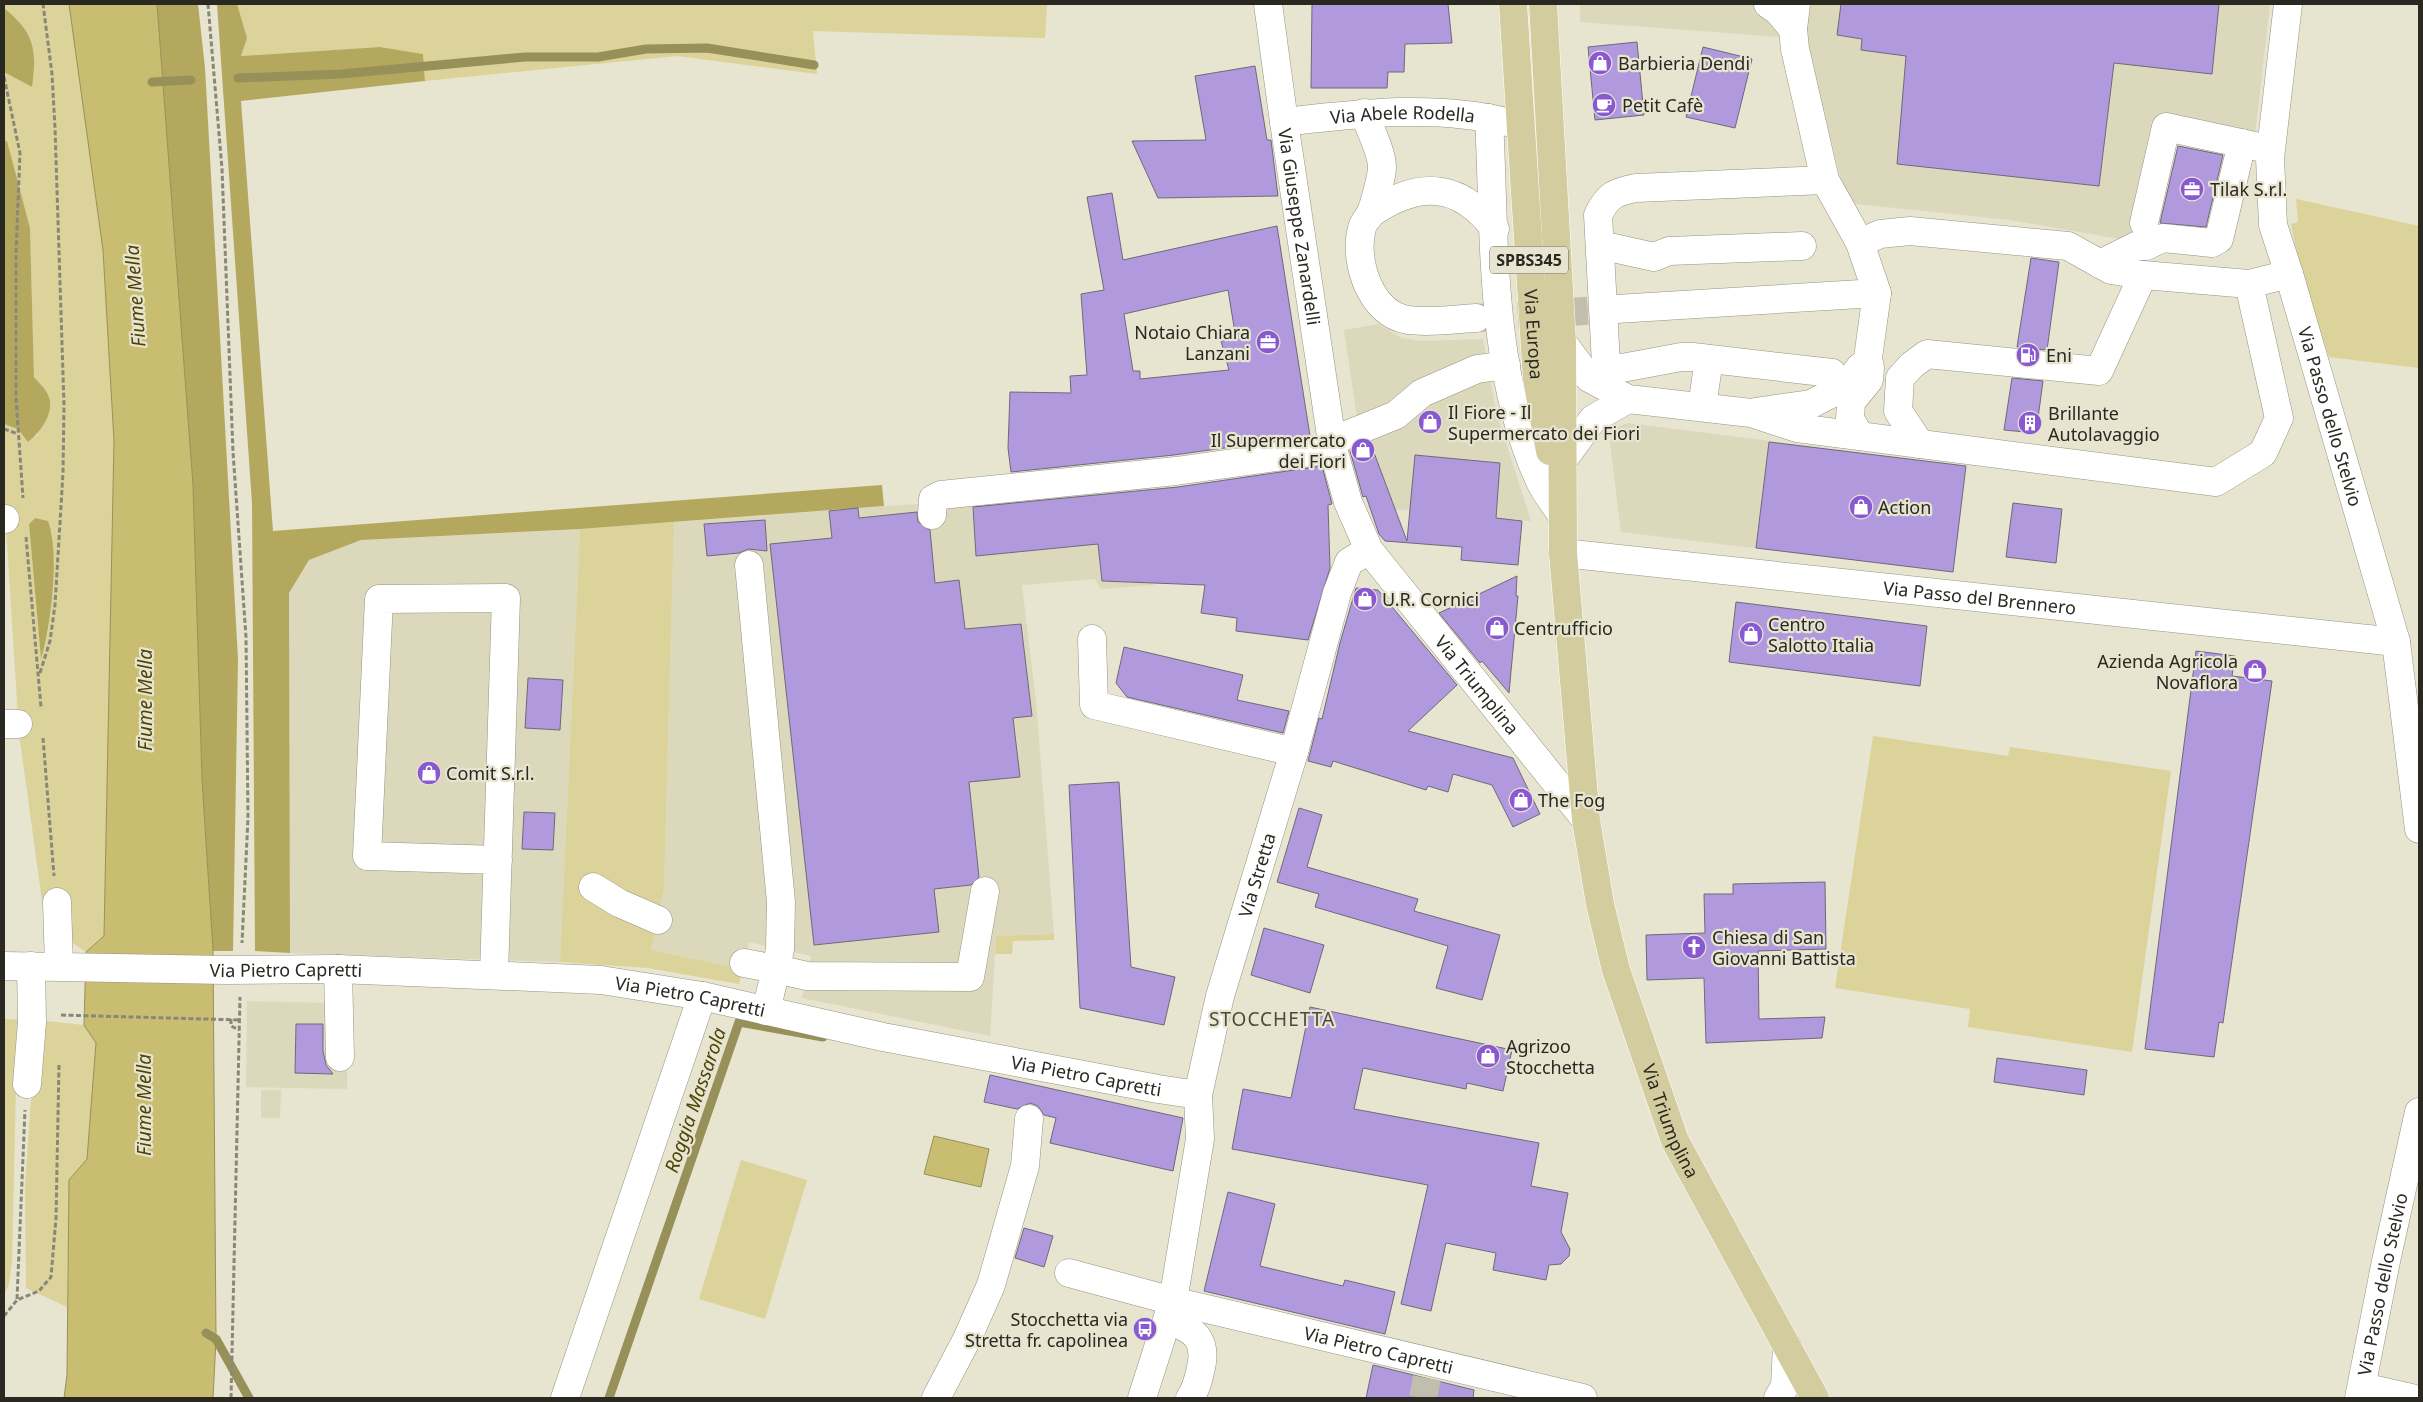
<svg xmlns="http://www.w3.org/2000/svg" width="2423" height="1402" viewBox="0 0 2423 1402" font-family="'Noto Sans',sans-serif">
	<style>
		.built { fill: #dcd8bc }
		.green { fill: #dcd39a; fill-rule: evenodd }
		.forest { fill: #b4a85e }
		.water { fill: #c8bd71; stroke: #989059 }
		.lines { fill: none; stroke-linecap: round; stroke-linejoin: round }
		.stream { stroke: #989059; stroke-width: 9 }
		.building { fill: #b09add; stroke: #6e697a; fill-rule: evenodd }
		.minor-tunnel { stroke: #c1bead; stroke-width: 28; stroke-dasharray: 28 14; stroke-linecap: butt }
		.minor-casing { stroke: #969481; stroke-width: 29 }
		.major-casing { stroke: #fff; stroke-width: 29 }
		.path { stroke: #898779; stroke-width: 3; stroke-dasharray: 5 2.5; stroke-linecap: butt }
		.minor { stroke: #fff; stroke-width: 28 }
		.major { stroke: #d3cc9e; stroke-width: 28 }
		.labels { text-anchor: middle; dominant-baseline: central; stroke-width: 4.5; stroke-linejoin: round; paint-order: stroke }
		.shield { fill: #e7e4d0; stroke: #626056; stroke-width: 1 }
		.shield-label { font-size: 16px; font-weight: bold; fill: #292821 }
		.poi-label { font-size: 18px; fill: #292821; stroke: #e7e4d0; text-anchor: start }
		.street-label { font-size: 18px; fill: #292821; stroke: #e7e4d0 }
		.water-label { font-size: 19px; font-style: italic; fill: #4d4507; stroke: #e7e4d0 }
		.neighbourhood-label { font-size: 19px; letter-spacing: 1px; fill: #4c4a39; stroke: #e7e4d0 }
	</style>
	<rect width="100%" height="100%" fill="#e7e4d0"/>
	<!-- built -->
	<path class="built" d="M 1580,4 L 2270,4 L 2255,135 L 2160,118 L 2131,241 L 2010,220 L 1847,203 L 1805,39 L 1580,22 Z
		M 1379,324 L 1401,338 L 1422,341 L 1483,339 L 1496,411 L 1531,521 L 1370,507 L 1348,448 L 1369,441 L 1357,417 L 1344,330 Z
		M 1628,423 L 1966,466 L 1953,572 L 1621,532 L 1610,443 L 1614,428 Z
		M 1146,484 L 1148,490 L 1154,585 L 1101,589 L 1095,579 L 1022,585 L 1036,701 L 1054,934 L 996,936 L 990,1036 L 802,998 L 811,956 L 749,942 L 743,969 L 651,950 L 664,889 L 674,522 L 930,503 Z
		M 580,529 L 560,962 L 290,953 L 289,593 L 309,560 L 361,540 Z
		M 247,1001 L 332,1003 L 348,1028 L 347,1089 L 246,1087 Z
		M 261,1090 L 281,1090 L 280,1118 L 261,1118 Z"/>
	<!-- green -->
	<path class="green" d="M 5,4 L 69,4 L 103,250 L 114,441 L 104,936 L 86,952 L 70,941 L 68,909 L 43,908 L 19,733 L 4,495 L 4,424 L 18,429 L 28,441 L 38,435 L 34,377 L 30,228 L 7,142 L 4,142 L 4,72 L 32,87 L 18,20 L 5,9 ZM 35,518 L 52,532 C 53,574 54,618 41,658 L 29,524 Z
		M 237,4 L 1047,4 L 1045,38 L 813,31 L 817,74 L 677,56 L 425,81 L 423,54 L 380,47 L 241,56 L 246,38 Z
		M 2296,199 L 2419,226 L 2419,368 L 2329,357 L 2301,274 L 2291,224 L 2298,222 Z
		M 674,522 L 664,889 L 651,950 L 743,969 L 739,984 L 648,968 L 560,962 L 580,529 Z
		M 1873,736 L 2008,756 L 2010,747 L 2171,771 L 2132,1052 L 1968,1027 L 1970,1009 L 1835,988 Z
		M 1054,934 L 1054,940 L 1013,941 L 1012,954 L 995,954 L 996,936 Z
		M 4,1019 L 25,1020 L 16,1083 L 12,1262 L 9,1284 L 4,1295 Z
		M 46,1021 L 84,1025 L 96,1043 L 87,1159 L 69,1180 L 67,1307 L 26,1288 L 25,1185 L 35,1043 L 40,1023 Z
		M 741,1160 L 807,1180 L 765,1319 L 699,1299 Z"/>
	<!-- forest -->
	<path class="forest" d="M 4,4 L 5,9 C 35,33 37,51 32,87 L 4,72 Z
		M 157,4 L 198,4 L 205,68 L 238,659 L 233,951 L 213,951 L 202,779 L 193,485 Z
		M 217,4 L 237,4 L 247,38 L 241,56 L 380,47 L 423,54 L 425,81 L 241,101 L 273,531 L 882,485 L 884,506 L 580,529 L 361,540 L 309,560 L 289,593 L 290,953 L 255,951 L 252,503 Z
		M 7,141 L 30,228 L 34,377 C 38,382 44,387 47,393 C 57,410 41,432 28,442 L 18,429 L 4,424 L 4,142 Z
		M 35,518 L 48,521 C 60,552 51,627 41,659 L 29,524 Z"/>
	<!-- water -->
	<path class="water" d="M 69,4 L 157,4 L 193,485 L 202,779 L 213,951 L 216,1339 L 213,1398 L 64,1398 L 67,1375 L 69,1180 L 87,1159 L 96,1043 L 84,1025 L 86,952 L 104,936 L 114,441 L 103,250 Z
		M 934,1136 L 989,1149 L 981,1187 L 924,1174 Z"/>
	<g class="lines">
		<!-- stream -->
		<path class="stream" d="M 238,78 L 341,74 L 525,57 L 598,57 L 646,49 L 707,48 L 814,65
			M 152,82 L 191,80
			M 206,1333 L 216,1339 L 249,1398
			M 609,1398 L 739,1022 L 823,1037"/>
	</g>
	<!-- building -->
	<path class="building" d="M 1312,4 L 1448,4 L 1452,43 L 1405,44 L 1404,72 L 1388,72 L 1387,88 L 1311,88 Z
		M 1841,4 L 2219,4 L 2212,74 L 2114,63 L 2099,186 L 1897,164 L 1906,56 L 1861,50 L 1862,39 L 1837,35 Z
		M 1637,42 L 1644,115 L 1595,120 L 1588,47 Z
		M 1703,47 L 1752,59 L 1735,128 L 1686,117 Z
		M 1255,66 L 1267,140 L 1271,140 L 1278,196 L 1158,198 L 1132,141 L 1206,140 L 1195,76 Z
		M 2178,146 L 2223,155 L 2206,227 L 2160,223 Z
		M 1112,193 L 1123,260 L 1277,226 L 1310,436 L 1174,455 L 1011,472 L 1008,448 L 1010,392 L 1071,393 L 1070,376 L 1087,375 L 1081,294 L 1104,290 L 1087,197 ZM 1228,290 L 1236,339 L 1221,341 L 1229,370 L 1140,379 L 1140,371 L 1133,371 L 1124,314 Z
		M 2031,258 L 2059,262 L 2047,350 L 2017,347 Z
		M 2012,378 L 2043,381 L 2036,433 L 2004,430 Z
		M 1370,442 L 1407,541 L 1415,455 L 1500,463 L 1496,518 L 1522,521 L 1518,565 L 1461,560 L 1462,547 L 1385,541 L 1379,534 L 1366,496 L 1363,497 L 1350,451 Z
		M 1769,442 L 1966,466 L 1953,572 L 1756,548 Z
		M 1322,466 L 1332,504 L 1328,505 L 1330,568 L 1308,640 L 1236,631 L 1237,618 L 1201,613 L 1205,585 L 1102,581 L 1098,544 L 976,556 L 973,507 L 1178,487 Z
		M 2013,503 L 2062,509 L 2056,563 L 2006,557 Z
		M 858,508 L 859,518 L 917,512 L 918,522 L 930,530 L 935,583 L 959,580 L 965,629 L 1021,624 L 1032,716 L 1013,718 L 1020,777 L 969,782 L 979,877 L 971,885 L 934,889 L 939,932 L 814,945 L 770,544 L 832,538 L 829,511 Z
		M 765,520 L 767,551 L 748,549 L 739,553 L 707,556 L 704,524 Z
		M 1517,576 L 1516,596 L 1518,596 L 1509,693 L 1482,661 L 1480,663 L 1439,613 Z
		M 1356,588 L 1378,590 L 1457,685 L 1408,731 L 1513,758 L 1540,814 L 1513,827 L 1492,785 L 1453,774 L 1448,792 L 1428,786 L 1426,790 L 1333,761 L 1331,767 L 1308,761 L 1319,718 L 1322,719 L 1340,643 Z
		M 1736,602 L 1927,626 L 1920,686 L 1729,662 Z
		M 1124,647 L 1243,675 L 1237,700 L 1289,711 L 1283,733 L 1127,697 L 1116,683 Z
		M 2196,651 L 2235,656 L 2232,676 L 2272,681 L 2223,1023 L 2219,1022 L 2214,1057 L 2145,1049 Z
		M 528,678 L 563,680 L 560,730 L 525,728 Z
		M 1119,782 L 1131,967 L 1175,977 L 1164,1025 L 1080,1008 L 1069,785 Z
		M 1299,808 L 1322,815 L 1307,867 L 1418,899 L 1414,911 L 1500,935 L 1482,1000 L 1436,988 L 1448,946 L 1315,907 L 1319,894 L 1277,882 Z
		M 524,812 L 555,813 L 553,850 L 522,849 Z
		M 1825,882 L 1826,949 L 1758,951 L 1759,1019 L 1825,1017 L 1822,1038 L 1706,1043 L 1704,978 L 1647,980 L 1646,935 L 1705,933 L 1704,894 L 1733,894 L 1733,884 Z
		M 1264,928 L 1324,945 L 1310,993 L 1251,975 Z
		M 1310,1007 L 1512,1050 L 1503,1091 L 1467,1083 L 1466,1089 L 1363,1068 L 1354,1109 L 1539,1143 L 1531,1186 L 1568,1193 L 1561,1232 L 1570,1249 L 1569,1256 L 1561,1264 L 1549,1265 L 1546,1280 L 1493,1270 L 1496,1253 L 1446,1243 L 1431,1311 L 1401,1304 L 1428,1185 L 1232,1149 L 1243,1089 L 1291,1098 Z
		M 296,1024 L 323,1024 L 323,1051 L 326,1065 L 333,1074 L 295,1073 Z
		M 1997,1058 L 2087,1070 L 2084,1095 L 1994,1082 Z
		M 990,1075 L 1183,1118 L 1173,1171 L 1050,1143 L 1056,1118 L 1044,1115 L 1038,1106 L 1030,1103 L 1017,1109 L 984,1102 Z
		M 1228,1192 L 1275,1204 L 1260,1266 L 1343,1286 L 1345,1280 L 1395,1292 L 1385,1334 L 1204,1291 Z
		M 1024,1228 L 1053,1236 L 1044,1267 L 1015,1258 Z
		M 1373,1365 L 1474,1390 L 1473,1398 L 1366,1398 Z"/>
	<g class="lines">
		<!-- minor-tunnel -->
		<path class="minor-tunnel" d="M 1476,318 L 1616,309
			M 1423,1398 L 1427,1378"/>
		<!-- minor casing -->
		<g class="minor-casing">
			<g id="minor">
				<path id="s1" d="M 1268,4 L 1284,122 L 1333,449 L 1348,502 L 1369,550 L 1586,820"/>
				<path d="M 1768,4 L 1778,11 L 1793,29"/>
				<path d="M 1796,4 L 1793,29 L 1795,49 L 1825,180 L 1860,243 L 1877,293 L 1868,358 L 1870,368 L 1869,380 L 1851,402 L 1850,419 L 1860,436"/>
				<path id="s2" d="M 2288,4 L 2270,158 L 2273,225 L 2289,274 L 2396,642 L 2419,829"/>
				<path d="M 1364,113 C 1369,127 1382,152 1382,167 C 1382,176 1374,206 1370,215 C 1367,219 1363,223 1362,228 C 1353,260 1370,314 1408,320 C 1430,323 1455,319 1476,318"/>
				<path d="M 1489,118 C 1495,235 1489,371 1539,479 C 1544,491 1554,503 1561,514"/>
				<path id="s3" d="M 1284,122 C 1356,114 1434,104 1506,122"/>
				<path d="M 1825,180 L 1636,188 C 1615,192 1608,195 1598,215 L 1606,364 L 1612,367 L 1622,368 L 1681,357 L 1693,357 L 1832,373"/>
				<path d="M 1370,214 C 1418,181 1458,181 1495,229"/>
				<path d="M 2144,223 L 2166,127 L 2259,147"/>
				<path d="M 1860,243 L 1880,234 L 1910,231 L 2068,246 L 2111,270 L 2143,275 L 2249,284 L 2289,274"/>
				<path d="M 1600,245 L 1654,257 L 1669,251 L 1802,246"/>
				<path d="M 2100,264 L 2136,246 L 2146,246 L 2163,238 L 2212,243 L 2219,239 L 2242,143"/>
				<path d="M 1616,309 L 1877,293"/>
				<path d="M 1562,342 L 1589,378 L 1628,399 L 1751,413 L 1797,428 L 2216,482 L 2263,453 L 2279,418 L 2249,284"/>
				<path d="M 1702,407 L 1709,359"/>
				<path d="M 1755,412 L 1811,404 L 1846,386 L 1860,367"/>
				<path d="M 1332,441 L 1396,415 L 1422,393 L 1477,369 L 1506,365"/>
				<path d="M 1920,444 L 1898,411 L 1900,378 L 1912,365 L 1927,354 L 2099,371 L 2143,275"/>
				<path d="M 1563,460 L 1593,419 L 1628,399"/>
				<path d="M 932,515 L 933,499 L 941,495 L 1176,471 L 1333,449"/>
				<path d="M 4,519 L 5,519"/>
				<path id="s4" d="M 1563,553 L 2396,642"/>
				<path d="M 749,565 L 781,902 L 780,949 L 776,969 L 807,976 L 970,977 L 985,891"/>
				<path d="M 1092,639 L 1094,705 L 1294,752"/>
				<path d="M 4,724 L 18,724"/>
				<path d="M 593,887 L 619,903 L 658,920"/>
				<path d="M 57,902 L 59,966"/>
				<path d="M 744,963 L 776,969 L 766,1011"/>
				<path id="s5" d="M 4,966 L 226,970 L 338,969 L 601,980 L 702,996 L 883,1037 L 1158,1089 L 1198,1095"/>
				<path d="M 338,969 L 340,1057"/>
				<path d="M 494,974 L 506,598 L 379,599 L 367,856 L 498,860"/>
				<path d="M 27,1084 L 32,1022 L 31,966"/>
				<path id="s6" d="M 1069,1273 L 1173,1301 L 1583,1398"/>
				<path d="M 1168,1321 C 1197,1329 1208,1342 1200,1372 C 1198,1381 1195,1391 1190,1398"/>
				<path d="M 2362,1387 L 2411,1398"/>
				<path d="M 565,1398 L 702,996"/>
				<path d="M 936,1398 L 967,1339 L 991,1285 L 1025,1166 L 1029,1119"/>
				<path id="s7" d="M 1142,1398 L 1173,1301 L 1200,1139 L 1198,1095 L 1220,996 L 1294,752 L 1337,593 L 1349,562 L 1369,550"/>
				<path d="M 1778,1398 L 1785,1386 L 1787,1346"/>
				<path id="s8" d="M 2359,1398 L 2386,1261 L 2419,1112"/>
			</g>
		</g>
		<!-- major casing -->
		<g class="major-casing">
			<g id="major">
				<path id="s9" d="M 1513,4 L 1537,379 L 1550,451"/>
				<path id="s10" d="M 1543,4 L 1562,342 L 1563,553 L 1586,820 L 1600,904 L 1616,970 L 1675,1141 L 1815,1398"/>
			</g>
		</g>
		<!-- path -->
		<path class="path" d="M 208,4 L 222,169 L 233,452 L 246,637 L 248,818 L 242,943
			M 4,77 L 20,153 L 16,254 L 16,398 L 23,498
			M 4,429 L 18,434
			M 26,537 L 41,707
			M 40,673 L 50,641 L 55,605 L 63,473 L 64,405 L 55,128 L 52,74 L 43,4
			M 43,738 L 54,876
			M 61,1015 L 240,1020
			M 231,1019 L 231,1026 L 239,1030
			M 17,1299 L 25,1110
			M 4,1316 L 17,1300 L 39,1291 L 51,1277 L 56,1218 L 59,1064
			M 231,1398 L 240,997"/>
		<!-- minor -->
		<use href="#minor" class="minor"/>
		<!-- major -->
		<use href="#major" class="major"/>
	</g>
	<!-- icons -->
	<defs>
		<g id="shop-disc" transform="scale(1.25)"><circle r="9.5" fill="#8959d2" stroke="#e7e4d0"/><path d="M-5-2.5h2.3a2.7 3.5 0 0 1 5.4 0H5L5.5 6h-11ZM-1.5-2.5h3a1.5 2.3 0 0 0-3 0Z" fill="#fff"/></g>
		<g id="cafe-disc" transform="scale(1.25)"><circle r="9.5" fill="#8959d2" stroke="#e7e4d0"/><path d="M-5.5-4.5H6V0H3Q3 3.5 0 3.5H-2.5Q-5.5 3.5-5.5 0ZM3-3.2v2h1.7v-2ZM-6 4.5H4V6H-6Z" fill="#fff"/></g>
		<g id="office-disc" transform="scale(1.25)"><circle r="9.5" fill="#8959d2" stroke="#e7e4d0"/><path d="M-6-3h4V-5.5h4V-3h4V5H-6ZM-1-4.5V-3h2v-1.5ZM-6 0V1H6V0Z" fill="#fff"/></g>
		<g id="fuel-disc" transform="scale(1.25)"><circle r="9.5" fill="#8959d2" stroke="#e7e4d0"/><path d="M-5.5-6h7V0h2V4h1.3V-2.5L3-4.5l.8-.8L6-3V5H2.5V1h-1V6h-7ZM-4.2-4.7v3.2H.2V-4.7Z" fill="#fff"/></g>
		<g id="building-disc" transform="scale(1.25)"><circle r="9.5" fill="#8959d2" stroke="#e7e4d0"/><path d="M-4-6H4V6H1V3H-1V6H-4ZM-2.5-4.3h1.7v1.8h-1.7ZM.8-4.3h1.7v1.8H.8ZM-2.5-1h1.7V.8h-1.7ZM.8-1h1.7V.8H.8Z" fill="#fff"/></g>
		<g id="church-disc" transform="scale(1.25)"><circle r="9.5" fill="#8959d2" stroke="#e7e4d0"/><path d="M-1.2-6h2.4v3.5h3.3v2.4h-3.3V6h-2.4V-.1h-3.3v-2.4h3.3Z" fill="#fff"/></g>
		<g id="bus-disc" transform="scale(1.25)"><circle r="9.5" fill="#8959d2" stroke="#e7e4d0"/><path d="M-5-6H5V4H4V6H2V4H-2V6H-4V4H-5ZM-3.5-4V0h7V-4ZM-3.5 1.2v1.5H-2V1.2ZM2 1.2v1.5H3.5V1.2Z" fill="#fff"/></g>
	</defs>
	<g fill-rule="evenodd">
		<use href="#shop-disc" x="1600" y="63"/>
		<use href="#cafe-disc" x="1604" y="105"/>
		<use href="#office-disc" x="2192" y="189"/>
		<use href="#office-disc" x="1268" y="342"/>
		<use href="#fuel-disc" x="2028" y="355"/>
		<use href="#shop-disc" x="1430" y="422"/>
		<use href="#building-disc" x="2030" y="423"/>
		<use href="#shop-disc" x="1363" y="450"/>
		<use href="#shop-disc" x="1861" y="507"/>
		<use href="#shop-disc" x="1365" y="599"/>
		<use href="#shop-disc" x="1497" y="628"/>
		<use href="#shop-disc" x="1751" y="634"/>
		<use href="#shop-disc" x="2255" y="671"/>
		<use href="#shop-disc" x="429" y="773"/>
		<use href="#shop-disc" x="1521" y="800"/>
		<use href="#church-disc" x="1694" y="947"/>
		<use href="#shop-disc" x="1488" y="1056"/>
		<use href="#bus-disc" x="1145" y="1329"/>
	</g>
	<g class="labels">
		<!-- shield labels -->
		<rect class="shield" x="1490" y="246.5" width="78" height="27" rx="4"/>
		<g class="shield-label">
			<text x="1529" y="260">SPBS345</text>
		</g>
		<!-- poi labels -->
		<g class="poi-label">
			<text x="1618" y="63">Barbieria Dendi</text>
			<text x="1622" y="105">Petit Cafè</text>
			<text x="2210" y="189">Tilak S.r.l.</text>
			<text x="1250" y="332" text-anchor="end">Notaio Chiara<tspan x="1250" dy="21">Lanzani</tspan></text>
			<text x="2046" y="355">Eni</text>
			<text x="1448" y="412">Il Fiore - Il<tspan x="1448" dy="21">Supermercato dei Fiori</tspan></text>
			<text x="2048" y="413">Brillante<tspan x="2048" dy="21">Autolavaggio</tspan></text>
			<text x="1346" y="440" text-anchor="end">Il Supermercato<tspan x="1346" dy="21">dei Fiori</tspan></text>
			<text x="1878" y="507">Action</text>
			<text x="1382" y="599">U.R. Cornici</text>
			<text x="1768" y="624">Centro<tspan x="1768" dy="21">Salotto Italia</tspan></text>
			<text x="1514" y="628">Centrufficio</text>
			<text x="2238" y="661" text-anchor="end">Azienda Agricola<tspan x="2238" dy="21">Novaflora</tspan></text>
			<text x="446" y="773">Comit S.r.l.</text>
			<text x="1538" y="800">The Fog</text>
			<text x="1712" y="937">Chiesa di San<tspan x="1712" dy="21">Giovanni Battista</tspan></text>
			<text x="1506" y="1046">Agrizoo<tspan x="1506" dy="21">Stocchetta</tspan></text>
			<text x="1128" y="1319" text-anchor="end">Stocchetta via<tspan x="1128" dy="21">Stretta fr. capolinea</tspan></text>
		</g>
		<!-- street labels -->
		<g class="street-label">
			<text stroke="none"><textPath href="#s3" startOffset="119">Via Abele Rodella</textPath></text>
			<text stroke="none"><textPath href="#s1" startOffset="225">Via Giuseppe Zanardelli</textPath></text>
			<text stroke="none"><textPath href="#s9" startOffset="331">Via Europa</textPath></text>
			<text stroke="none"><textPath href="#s2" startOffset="422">Via Passo dello Stelvio</textPath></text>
			<text stroke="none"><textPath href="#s4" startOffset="419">Via Passo del Brennero</textPath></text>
			<text stroke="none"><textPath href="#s1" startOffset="730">Via Triumplina</textPath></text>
			<text stroke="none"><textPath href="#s7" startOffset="538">Via Stretta</textPath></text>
			<text stroke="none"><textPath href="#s5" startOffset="282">Via Pietro Capretti</textPath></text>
			<text stroke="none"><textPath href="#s5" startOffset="688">Via Pietro Capretti</textPath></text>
			<text stroke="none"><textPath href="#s5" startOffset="1092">Via Pietro Capretti</textPath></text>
			<text stroke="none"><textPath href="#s10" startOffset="1131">Via Triumplina</textPath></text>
			<text stroke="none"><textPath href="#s8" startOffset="116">Via Passo dello Stelvio</textPath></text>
			<text stroke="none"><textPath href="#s6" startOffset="319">Via Pietro Capretti</textPath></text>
		</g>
		<!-- water labels -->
		<g class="water-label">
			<text transform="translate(135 296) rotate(-94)">Fiume Mella</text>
			<text transform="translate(145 700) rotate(-90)">Fiume Mella</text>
			<text transform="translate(695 1100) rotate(-71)">Roggia Massarola</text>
			<text transform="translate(144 1105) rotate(-90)">Fiume Mella</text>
		</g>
		<!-- neighbourhood labels -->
		<g class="neighbourhood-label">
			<text x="1272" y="1019">STOCCHETTA</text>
		</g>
	</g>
	<!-- border -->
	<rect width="2423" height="1402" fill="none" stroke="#292821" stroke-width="10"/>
</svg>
